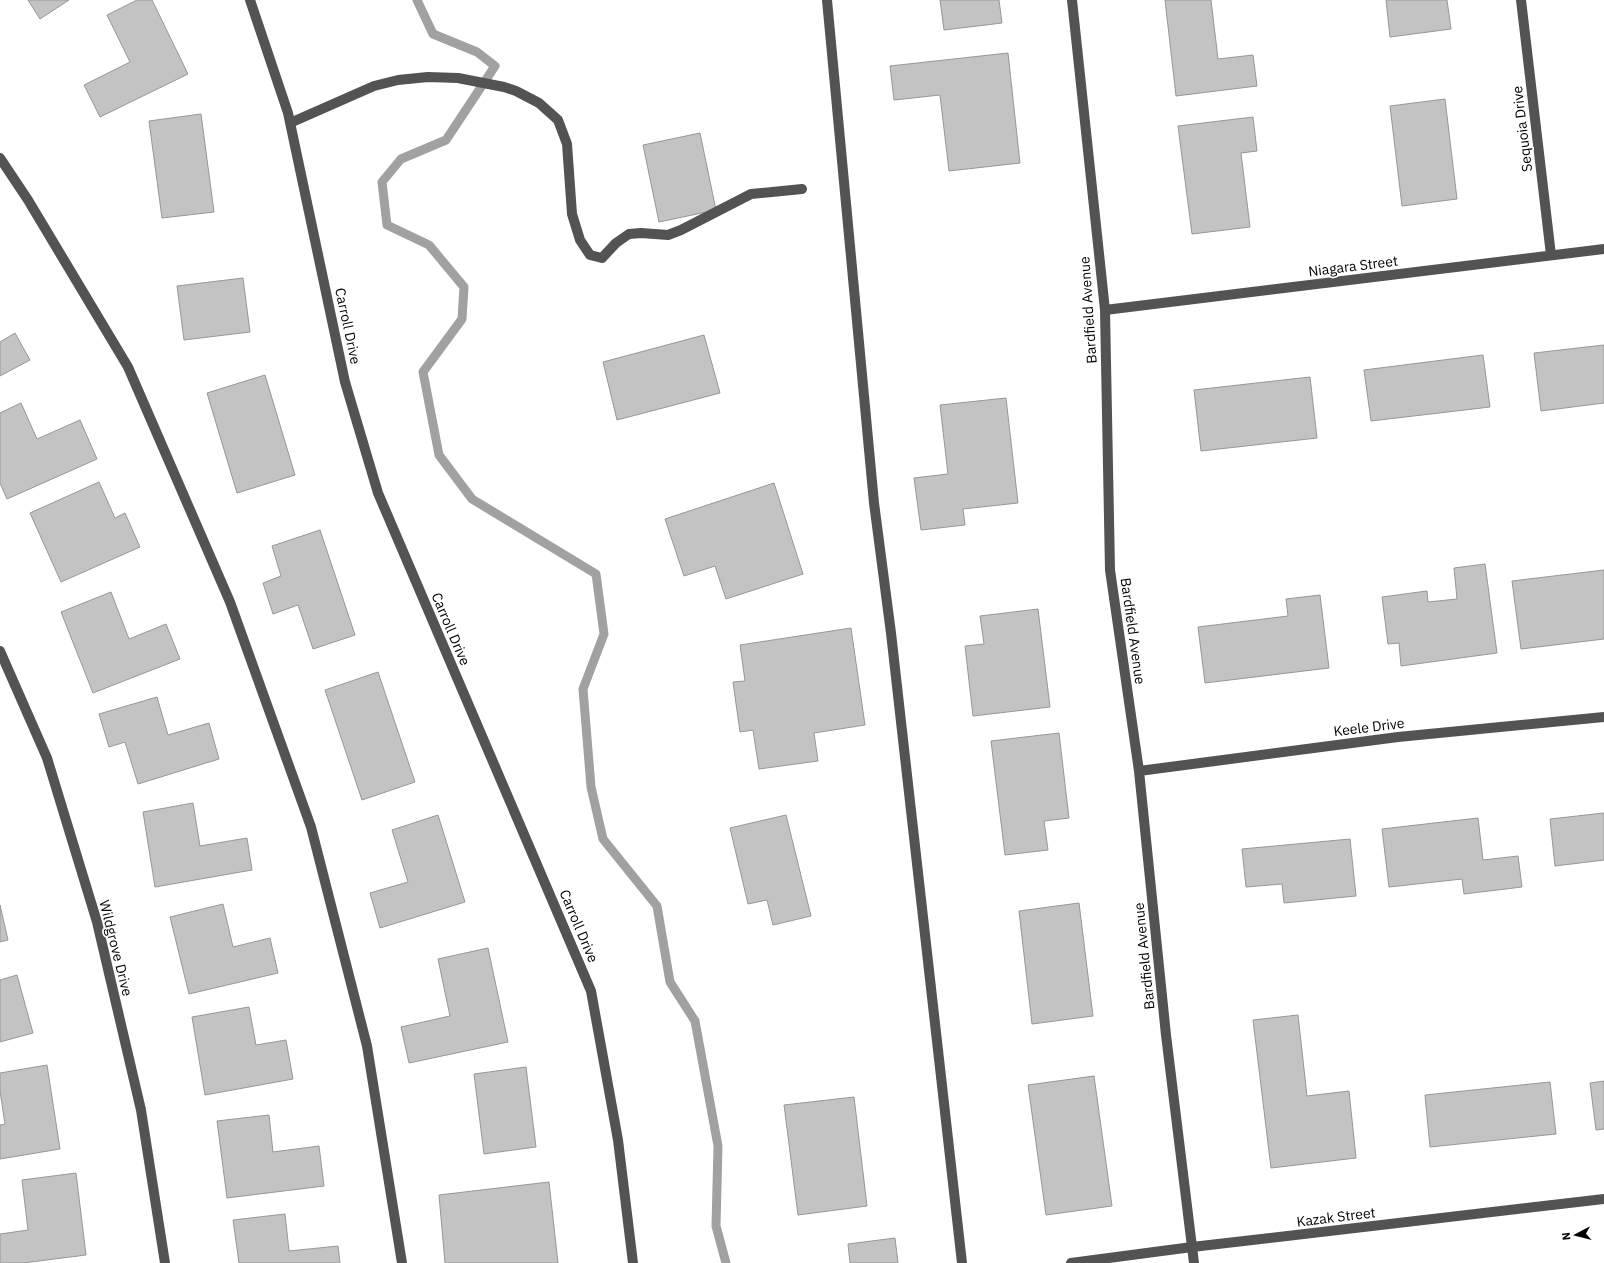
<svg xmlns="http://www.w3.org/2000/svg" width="1604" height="1263" viewBox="0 0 1604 1263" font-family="'IBM Plex Sans',sans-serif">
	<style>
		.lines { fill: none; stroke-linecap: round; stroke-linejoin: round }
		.stream { stroke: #a1a1a1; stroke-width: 9 }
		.building { fill: #c3c3c3; stroke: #979797 }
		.minor { stroke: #535353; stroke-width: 10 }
		.labels { text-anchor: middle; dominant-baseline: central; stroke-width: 3.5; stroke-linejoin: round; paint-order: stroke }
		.street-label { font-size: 14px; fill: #000; stroke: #fff }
	</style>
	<rect width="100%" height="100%" fill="#fff"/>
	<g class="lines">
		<!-- stream -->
		<path class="stream" d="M 417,0 L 433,34 L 477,52 L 495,66 L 446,140 L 401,159 L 382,182 L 387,225 L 429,245 L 464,287 L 462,319 L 423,372 L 439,455 L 472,499 L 596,574 L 604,634 L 583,689 L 591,787 L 603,839 L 657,906 L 670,982 L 695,1021 L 718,1146 L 716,1226 L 726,1263"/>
	</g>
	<!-- building -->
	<path class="building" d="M 28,0 L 69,0 L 40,19 Z
		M 137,0 L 152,0 L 188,74 L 100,117 L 84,85 L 130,62 L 107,15 Z
		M 940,0 L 999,0 L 1002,23 L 944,30 Z
		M 1165,0 L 1211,0 L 1218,59 L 1253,55 L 1257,86 L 1176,96 Z
		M 1386,0 L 1447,0 L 1451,29 L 1390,37 Z
		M 1008,53 L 1020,163 L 949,171 L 940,95 L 894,100 L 890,66 Z
		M 1445,99 L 1457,199 L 1402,206 L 1390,106 Z
		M 201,114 L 214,212 L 162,218 L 149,121 Z
		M 1253,117 L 1257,151 L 1241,153 L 1250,227 L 1192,234 L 1178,126 Z
		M 700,133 L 716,210 L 659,222 L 643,145 Z
		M 243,278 L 250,332 L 184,340 L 177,286 Z
		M 15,333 L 30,360 L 0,376 L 0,342 Z
		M 704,335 L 720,393 L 617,420 L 603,362 Z
		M 1604,345 L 1604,403 L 1541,411 L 1534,353 Z
		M 1483,355 L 1490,407 L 1371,421 L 1364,370 Z
		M 265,375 L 295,475 L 237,493 L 207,393 Z
		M 1310,377 L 1317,438 L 1201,451 L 1194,390 Z
		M 1006,398 L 1018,503 L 963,509 L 965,525 L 921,530 L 914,478 L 948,474 L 940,405 Z
		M 21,403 L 37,439 L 80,420 L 97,459 L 7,499 L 0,483 L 0,413 Z
		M 99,482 L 115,518 L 125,513 L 140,547 L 61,582 L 30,513 Z
		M 774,483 L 803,574 L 726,599 L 715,566 L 684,576 L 665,519 Z
		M 320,530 L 355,635 L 313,649 L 298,605 L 273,614 L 263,583 L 281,576 L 272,546 Z
		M 1485,564 L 1497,653 L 1401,666 L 1399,643 L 1388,644 L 1382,597 L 1427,591 L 1428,602 L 1457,599 L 1454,568 Z
		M 1604,570 L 1604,639 L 1521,649 L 1512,581 Z
		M 111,592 L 129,639 L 166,624 L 180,659 L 93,693 L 61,612 Z
		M 1320,595 L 1329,668 L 1205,683 L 1198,627 L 1288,616 L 1286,599 Z
		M 1038,609 L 1050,707 L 973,716 L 965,646 L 984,644 L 980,616 Z
		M 851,628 L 865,725 L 814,733 L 818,761 L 759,769 L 753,730 L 740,732 L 733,682 L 745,681 L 740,645 Z
		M 378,672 L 415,782 L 362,800 L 325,690 Z
		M 157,697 L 168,735 L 209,723 L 219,759 L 138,784 L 125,742 L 109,747 L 99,714 Z
		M 1059,733 L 1069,818 L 1044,821 L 1048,850 L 1005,855 L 991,741 Z
		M 193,803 L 200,846 L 247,838 L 252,870 L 155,887 L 143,812 Z
		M 1604,813 L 1604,860 L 1555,866 L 1550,819 Z
		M 438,815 L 465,902 L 380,928 L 370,893 L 408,882 L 392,830 Z
		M 786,815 L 811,916 L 773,925 L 767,900 L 748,904 L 730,828 Z
		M 1478,818 L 1483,860 L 1518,856 L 1522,887 L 1464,894 L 1462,879 L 1389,887 L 1382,829 Z
		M 1350,839 L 1356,896 L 1284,903 L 1282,884 L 1246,887 L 1242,849 Z
		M 1079,903 L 1093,1016 L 1032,1024 L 1019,911 Z
		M 223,904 L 233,947 L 270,938 L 278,973 L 189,994 L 170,917 Z
		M 0,905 L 8,940 L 0,942 Z
		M 488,948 L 508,1042 L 409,1063 L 401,1027 L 450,1016 L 438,959 Z
		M 17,975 L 33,1033 L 0,1042 L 0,980 Z
		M 249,1007 L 256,1045 L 286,1040 L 293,1079 L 205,1095 L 192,1017 Z
		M 1298,1015 L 1307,1096 L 1349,1091 L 1356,1158 L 1271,1168 L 1253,1020 Z
		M 47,1065 L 60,1149 L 0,1159 L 0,1125 L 5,1124 L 0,1091 L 0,1073 Z
		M 526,1067 L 536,1147 L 484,1154 L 474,1074 Z
		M 1094,1076 L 1112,1206 L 1046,1215 L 1028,1085 Z
		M 1604,1081 L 1604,1129 L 1596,1130 L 1590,1083 Z
		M 1550,1082 L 1556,1134 L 1430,1147 L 1425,1095 Z
		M 854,1097 L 867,1206 L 798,1215 L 784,1105 Z
		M 269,1115 L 273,1152 L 319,1146 L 324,1186 L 227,1198 L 217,1121 Z
		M 76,1173 L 86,1255 L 23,1263 L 0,1263 L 0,1234 L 28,1230 L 22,1180 Z
		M 549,1182 L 558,1263 L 445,1263 L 439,1195 Z
		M 285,1214 L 289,1251 L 338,1246 L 340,1263 L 239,1263 L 233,1220 Z
		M 895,1238 L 898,1263 L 850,1263 L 848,1244 Z"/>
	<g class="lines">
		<!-- minor -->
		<path class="minor" d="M 250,0 L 288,113 L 345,382 L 378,493 L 591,991 L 618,1140 L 633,1263
			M 827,0 L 874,503 L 891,633 L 962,1263
			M 1072,0 L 1105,310 L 1110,570 L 1139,771 L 1166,1035 L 1194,1263
			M 1521,0 L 1551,255
			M 290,123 L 374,86 L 398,80 L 428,77 L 458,78 L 504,87 L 516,91 L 539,103 L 558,120 L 567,144 L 572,214 L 580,240 L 590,255 L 602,258 L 616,243 L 629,234 L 641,233 L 668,235 L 681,230 L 751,194 L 802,189
			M 0,158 L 28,200 L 128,367 L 230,602 L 311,827 L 367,1046 L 402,1263
			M 1105,310 L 1604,249
			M 0,651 L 47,758 L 97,922 L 141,1110 L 165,1263
			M 1139,771 L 1398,737 L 1604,717
			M 1071,1263 L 1192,1247 L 1604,1199"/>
	</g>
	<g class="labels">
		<!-- street labels -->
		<g class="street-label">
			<text transform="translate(1522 129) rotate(-97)">Sequoia Drive</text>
			<text transform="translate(1353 266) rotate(-7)">Niagara Street</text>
			<text transform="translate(1088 310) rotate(-94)">Bardfield Avenue</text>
			<text transform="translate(348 326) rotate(78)">Carroll Drive</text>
			<text transform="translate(451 629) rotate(67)">Carroll Drive</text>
			<text transform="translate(1133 631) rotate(82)">Bardfield Avenue</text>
			<text transform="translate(1369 727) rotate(-7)">Keele Drive</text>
			<text transform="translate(579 926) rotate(67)">Carroll Drive</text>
			<text transform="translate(116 948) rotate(76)">Wildgrove Drive</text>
			<text transform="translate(1144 956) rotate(-96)">Bardfield Avenue</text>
			<text transform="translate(1336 1217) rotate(-7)">Kazak Street</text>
		</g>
	</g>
	<!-- north arrow -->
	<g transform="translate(1576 1235) rotate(263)" stroke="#ffffff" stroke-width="3" paint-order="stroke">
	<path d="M0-3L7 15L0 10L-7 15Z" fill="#000000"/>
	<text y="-6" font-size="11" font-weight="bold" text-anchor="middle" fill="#000000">N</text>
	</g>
</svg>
